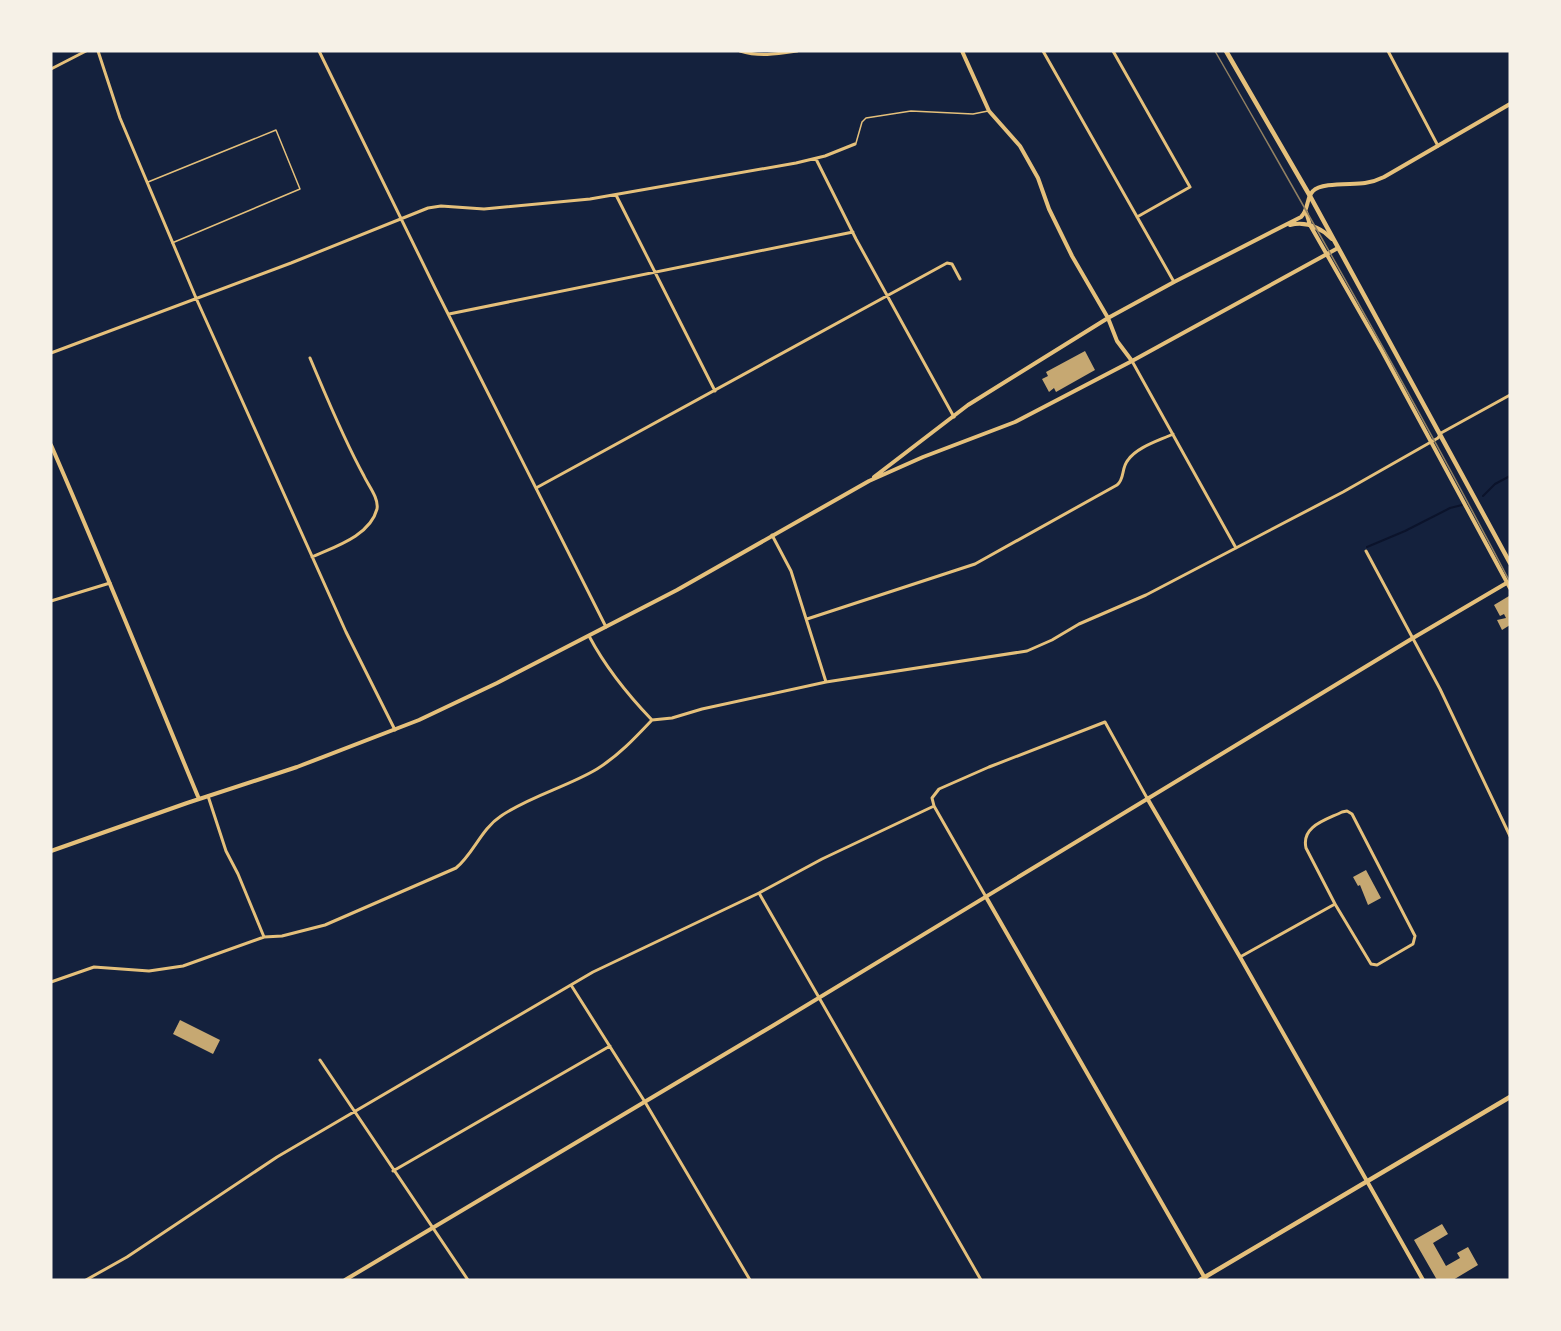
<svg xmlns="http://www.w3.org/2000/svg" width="1561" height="1331" viewBox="0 0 1561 1331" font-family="'PT Sans Narrow',sans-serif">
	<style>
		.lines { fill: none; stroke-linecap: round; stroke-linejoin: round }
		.stream { stroke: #0b132b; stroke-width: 2 }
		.building { fill: #c6a872 }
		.service { stroke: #e5c07b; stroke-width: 1.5 }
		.minor { stroke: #e5c07b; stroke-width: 3 }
		.tertiary { stroke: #e5c07b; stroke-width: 4 }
		.secondary { stroke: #e5c07b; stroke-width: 4.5 }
		.tram { stroke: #918062; stroke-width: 1.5 }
	</style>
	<rect width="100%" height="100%" fill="#14213d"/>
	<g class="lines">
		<!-- stream -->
		<path class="stream" d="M 1483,496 L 1495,484 L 1510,476
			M 1367,547 L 1405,531 L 1450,508 L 1462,505"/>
	</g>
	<!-- building -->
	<path class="building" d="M 1085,351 L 1095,370 L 1056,392 L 1054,388 L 1049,392 L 1042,379 L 1048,376 L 1046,372 Z
		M 1509,596 L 1510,625 L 1502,630 L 1497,620 L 1506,618 L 1504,614 L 1500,616 L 1494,605 Z
		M 1366,870 L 1381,898 L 1368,905 L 1360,885 L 1358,886 L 1353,877 Z
		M 180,1020 L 220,1040 L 213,1054 L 173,1034 Z
		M 1442,1224 L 1448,1234 L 1433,1243 L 1446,1266 L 1460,1258 L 1457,1253 L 1468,1247 L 1478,1265 L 1453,1280 L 1437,1280 L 1414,1240 Z"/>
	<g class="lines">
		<!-- service -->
		<path class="service" d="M 856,143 L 862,122 L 866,118 L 911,111 L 973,114 L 988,111
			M 148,182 L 276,130 L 300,189 L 172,243"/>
		<!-- minor -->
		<path class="minor" d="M 98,51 L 120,118 L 196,298 L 346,632 L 395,730
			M 319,51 L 435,288 L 606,627
			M 740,51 C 759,57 777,54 797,51
			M 1043,51 L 1174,282
			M 1113,51 L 1190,187 L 1137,217
			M 1388,51 L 1438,146
			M 51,69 L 86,51
			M 816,159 L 856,239 L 954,417
			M 616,195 L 715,391
			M 449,314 L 853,232
			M 51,353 L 291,263 L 428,208 L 441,206 L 484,209 L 590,199 L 796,163 L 825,156 L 855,144
			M 310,358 C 327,398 343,438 364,476 C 368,485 379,498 377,509 C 370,536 334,547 312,557
			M 1132,361 L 1236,548
			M 536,488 L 947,263 L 952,264 L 960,279
			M 772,535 L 791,571 L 826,682
			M 1366,551 L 1440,689 L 1510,836
			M 51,601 L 110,583
			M 807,619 L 975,564 L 1117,485 C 1125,479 1121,468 1128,460 C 1137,447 1158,441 1173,434
			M 589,636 C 606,668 627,694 652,720 L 672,718 L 702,709 L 826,682 L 1027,651 L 1052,640 L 1079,624 L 1146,595 L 1343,492 L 1438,438 L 1441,433 L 1510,395
			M 208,796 L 226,851 L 238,874 L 264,937
			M 759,893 L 981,1280
			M 986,897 L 934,806 L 932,798 L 939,789 L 989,767 L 1105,722 L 1147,798
			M 1240,957 L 1335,904 L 1371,964 L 1377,965 L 1413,944 L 1415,936 L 1352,814 L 1347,811 L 1342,812 C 1326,820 1301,826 1306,848 L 1335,904
			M 51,982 L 94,967 L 149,971 L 183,966 L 264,937 L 282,936 L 325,925 L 456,868 C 474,853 481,829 501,816 C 530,796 567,787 597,769 C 618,756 635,738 652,720
			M 571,985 L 645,1102 L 750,1280
			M 320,1060 L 468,1280
			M 393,1171 L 610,1046
			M 86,1280 L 127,1257 L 277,1157 L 593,972 L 759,893 L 822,859 L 934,806"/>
		<!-- tertiary -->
		<path class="tertiary" d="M 962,51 L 989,111 L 1020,146 L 1038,178 L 1049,209 L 1072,256 L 1108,318 L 1117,341 L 1132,361
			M 1306,212 L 1310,225 L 1382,351 L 1510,588
			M 1290,225 C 1307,221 1320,227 1332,239
			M 51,445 C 102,562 150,681 199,799
			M 874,477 L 968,405 L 1108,318 L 1174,282 L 1301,217 C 1309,209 1306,198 1313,191 C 1321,182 1353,185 1365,183 C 1372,182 1378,180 1384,177 L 1510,104
			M 1147,798 L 1240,957 L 1423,1280
			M 51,851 L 187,803 L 297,767 L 419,720 L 497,683 L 677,590 L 869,481 L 923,457 L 1015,422 L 1132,361 L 1338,248
			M 986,897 L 1206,1280
			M 345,1280 L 774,1025 L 1413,638 L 1510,581"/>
		<!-- secondary -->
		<path class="secondary" d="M 1226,51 L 1310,196 L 1510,563
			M 1200,1280 L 1510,1097"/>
		<!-- tram -->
		<path class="tram" d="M 1215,51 C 1316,227 1416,403 1510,582"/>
	</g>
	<!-- border -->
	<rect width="1561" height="1331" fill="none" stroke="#f6f1e7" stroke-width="105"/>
</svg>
